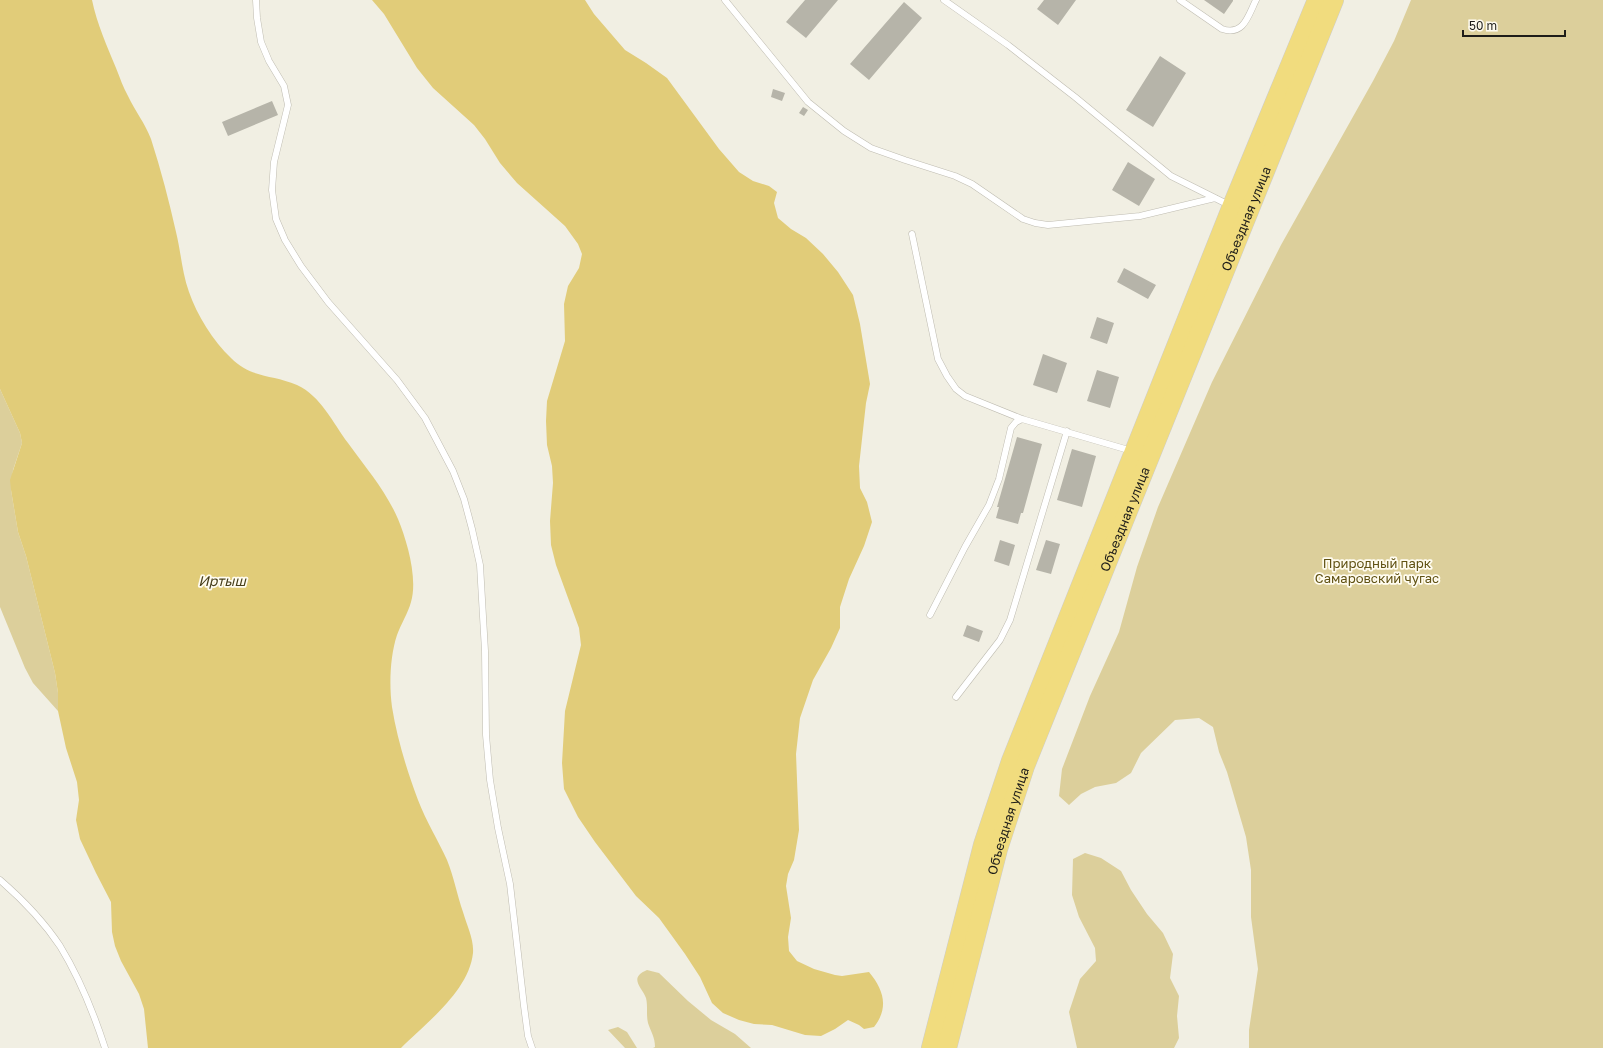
<svg xmlns="http://www.w3.org/2000/svg" width="1603" height="1048" viewBox="0 0 1603 1048" font-family="'Golos Text',sans-serif">
	<style>
		.green { fill: #dccf9b }
		.water { fill: #e1cc79 }
		.building { fill: #b6b4a9 }
		.lines { fill: none; stroke-linecap: round; stroke-linejoin: round }
		.lane-casing { stroke: #bfbcb1; stroke-width: 7 }
		.primary-casing { stroke: #cecdcc; stroke-width: 20 }
		.lane { stroke: #fff; stroke-width: 6 }
		.primary { stroke: #f1dc7e; stroke-width: 19 }
		.labels { text-anchor: middle; dominant-baseline: central; stroke-width: 3.5; stroke-linejoin: round; paint-order: stroke }
		.street-label { font-size: 13px; fill: #1e1d19; stroke: #fffcf0 }
		.park-label { font-size: 13px; fill: #605112; stroke: #fffcf0 }
		.water-label { font-size: 14px; font-style: italic; fill: #483f1b; stroke: #fffcf0 }
	</style>
	<rect width="100%" height="100%" fill="#f1efe3"/>
	<!-- green -->
	<path class="green" d="M 1411,0 L 1603,0 L 1603,1048 L 1249,1048 L 1249,1030 L 1258,969 L 1251,917 L 1251,870 L 1246,837 L 1227,772 L 1219,752 L 1213,727 L 1199,718 L 1175,720 L 1141,753 L 1131,773 L 1116,783 L 1095,787 L 1081,794 L 1069,805 L 1059,796 L 1062,769 L 1090,696 L 1119,632 L 1137,567 L 1158,507 L 1212,382 L 1281,245 L 1373,81 L 1394,41 Z
		M 0,389 L 20,433 L 22,443 L 13,470 L 11,490 L 18,532 L 26,556 L 55,673 L 58,693 L 58,711 L 33,683 L 25,668 L 0,607 Z
		M 1085,853 L 1101,858 L 1121,871 L 1131,890 L 1147,914 L 1163,933 L 1173,954 L 1170,978 L 1179,996 L 1177,1016 L 1179,1038 L 1174,1048 L 1077,1048 L 1069,1012 L 1080,979 L 1096,961 L 1095,948 L 1079,917 L 1072,895 L 1073,859 Z
		M 647,970 L 659,973 L 688,1001 L 711,1020 L 735,1034 L 751,1048 L 653,1048 L 655,1047 C 655,1037 651,1032 648,1023 C 646,1015 648,1006 646,998 C 642,987 628,978 647,970 Z
		M 618,1027 L 627,1032 L 637,1048 L 625,1048 L 608,1030 Z"/>
	<!-- water -->
	<path class="water" d="M 0,0 L 92,0 C 97,24 107,46 116,68 C 120,78 123,87 128,96 C 135,111 145,123 151,139 C 161,170 169,201 176,232 C 181,252 182,273 189,292 C 197,315 213,341 231,358 C 252,379 272,374 297,385 C 321,396 333,423 348,443 C 366,468 386,491 398,519 C 407,541 418,578 411,602 C 408,613 401,624 397,635 C 390,656 389,685 392,707 C 397,738 407,771 418,800 C 426,821 438,840 447,860 C 454,877 457,895 463,912 C 467,926 474,939 473,953 C 469,991 426,1023 401,1048 L 148,1048 L 144,1009 L 139,994 L 121,961 L 115,946 L 112,932 L 111,902 L 96,873 L 80,839 L 76,820 L 79,800 L 77,782 L 66,748 L 58,711 L 58,693 L 55,673 L 26,556 L 18,532 L 11,490 L 10,480 L 22,443 L 20,433 L 0,389 Z
		M 372,0 L 585,0 L 594,14 L 625,50 L 646,63 L 667,78 L 719,149 L 739,172 L 753,181 L 769,186 L 777,192 L 774,203 L 778,218 L 791,229 L 806,238 L 823,254 L 838,272 L 853,295 L 860,324 L 870,384 L 866,403 L 859,466 L 860,488 L 867,502 L 872,522 L 864,546 L 849,579 L 840,607 L 840,628 L 831,648 L 813,680 L 800,718 L 796,754 L 799,830 L 794,860 L 788,874 L 786,886 L 791,918 L 788,937 L 789,951 L 797,961 L 814,969 L 835,975 L 842,976 L 869,972 C 884,990 889,1008 874,1027 L 864,1029 L 859,1025 L 848,1020 L 835,1029 L 821,1036 L 805,1035 L 772,1025 L 754,1024 L 739,1020 L 723,1013 L 712,1003 L 700,977 L 685,954 L 659,918 L 636,896 L 595,842 L 578,817 L 564,789 L 562,763 L 565,711 L 581,645 L 579,628 L 556,565 L 551,545 L 550,521 L 553,483 L 552,466 L 547,445 L 546,421 L 547,401 L 565,341 L 564,304 L 568,286 L 579,268 L 582,254 L 578,244 L 565,226 L 517,183 L 500,163 L 485,139 L 474,125 L 433,88 L 417,68 L 384,14 Z"/>
	<!-- building -->
	<path class="building" d="M 805,0 L 838,0 L 806,38 L 786,22 Z
		M 1044,0 L 1076,0 L 1058,25 L 1037,9 Z
		M 1204,0 L 1233,0 L 1233,1 L 1224,14 Z
		M 904,2 L 922,18 L 869,80 L 850,64 Z
		M 1160,56 L 1186,73 L 1153,127 L 1126,110 Z
		M 773,89 L 785,93 L 782,101 L 771,97 Z
		M 272,101 L 278,115 L 228,136 L 222,122 Z
		M 803,107 L 808,110 L 804,116 L 799,113 Z
		M 1128,162 L 1155,179 L 1139,206 L 1112,190 Z
		M 1124,268 L 1156,285 L 1148,299 L 1117,282 Z
		M 1097,317 L 1114,323 L 1107,344 L 1090,338 Z
		M 1043,354 L 1067,363 L 1057,393 L 1033,385 Z
		M 1097,370 L 1119,377 L 1110,408 L 1087,401 Z
		M 1017,437 L 1042,444 L 1023,513 L 1021,513 L 1018,524 L 996,518 L 999,507 L 997,507 Z
		M 1072,449 L 1096,456 L 1082,507 L 1057,500 Z
		M 1000,540 L 1015,545 L 1009,566 L 994,561 Z
		M 1046,540 L 1060,544 L 1051,574 L 1036,570 Z
		M 967,625 L 983,631 L 979,642 L 963,636 Z"/>
	<g class="lines">
		<!-- lane casing -->
		<g class="lane-casing">
			<path id="lane" d="M 256,0 L 257,18 L 261,42 L 269,61 L 284,86 L 288,105 L 274,162 L 272,190 L 276,219 L 285,240 L 301,266 L 328,302 L 397,380 L 425,418 L 453,471 L 464,499 L 472,529 L 480,565 L 485,651 L 486,735 L 490,780 L 498,828 L 510,884 L 524,1006 L 528,1036 L 532,1048
				M 725,0 L 808,102 L 844,131 L 871,148 L 905,160 L 955,176 L 972,184 L 1023,219 L 1035,223 L 1048,225 L 1140,216 L 1215,198
				M 944,0 L 1008,45 L 1075,97 L 1171,176 L 1229,205
				M 1180,0 L 1222,29 C 1244,36 1248,16 1256,0
				M 912,234 L 938,359 L 947,376 L 956,389 L 965,396 L 1022,419 L 1132,451
				M 930,615 L 965,547 L 989,505 L 999,479 L 1011,428 L 1016,422 L 1022,419
				M 956,697 L 1000,640 L 1010,620 L 1067,431
				M 0,880 C 22,899 44,922 60,946 C 79,977 94,1014 105,1048"/>
		</g>
		<!-- primary casing -->
		<g class="primary-casing">
			<g id="primary">
				<path d="M 931,1048 L 983,845 L 1011,761 L 1232,206 L 1317,0"/>
				<path id="s1" d="M 947,1048 L 998,849 L 1025,766 L 1334,0"/>
			</g>
		</g>
		<!-- lane -->
		<use href="#lane" class="lane"/>
		<!-- primary -->
		<use href="#primary" class="primary"/>
	</g>
	<g class="labels">
		<!-- street labels -->
		<g class="street-label">
			<text stroke="none"><textPath href="#s1" startOffset="883">Объездная улица</textPath></text>
			<text stroke="none"><textPath href="#s1" startOffset="559">Объездная улица</textPath></text>
			<text stroke="none"><textPath href="#s1" startOffset="235">Объездная улица</textPath></text>
		</g>
		<!-- park labels -->
		<g class="park-label">
			<text x="1377" y="563">Природный парк<tspan x="1377" dy="15">Самаровский чугас</tspan></text>
		</g>
		<!-- water labels -->
		<g class="water-label">
			<text x="222" y="580">Иртыш</text>
		</g>
	</g>
	<!-- scale -->
	<path d="M1463 30v6h102v-6" fill="none" stroke="#1e1d19" stroke-width="2"/>
	<text x="1469" y="30" font-size="12" fill="#1e1d19" stroke="#fffcf0" stroke-width="3" paint-order="stroke">50 m</text>
</svg>
